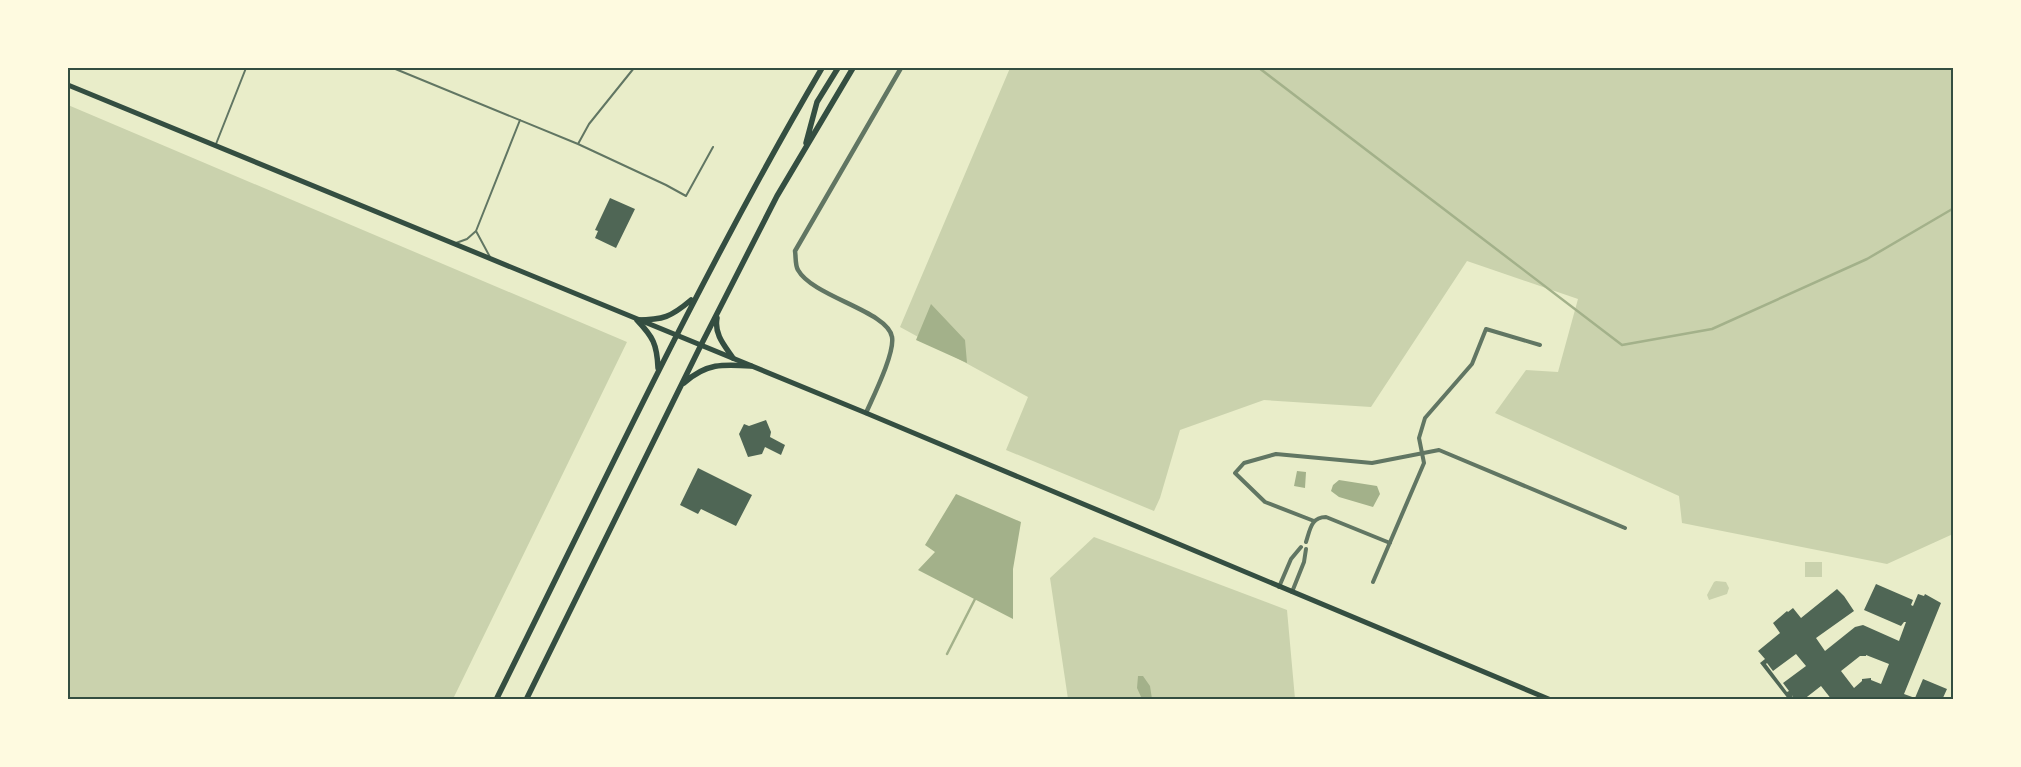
<svg xmlns="http://www.w3.org/2000/svg" width="2021" height="767" viewBox="0 0 2021 767" font-family="'Sofia Sans Condensed',sans-serif">
	<style>
		.green { fill: #cad2ad }
		.water { fill: #a3b18a }
		.lines { fill: none; stroke-linecap: round; stroke-linejoin: round }
		.stream { stroke: #a3b18a; stroke-width: 2.5 }
		.building { fill: #4f6655; fill-rule: evenodd }
		.service { stroke: #617663; stroke-width: 2 }
		.minor { stroke: #617663; stroke-width: 4 }
		.tertiary { stroke: #617663; stroke-width: 4.5 }
		.secondary { stroke: #344e41; stroke-width: 5 }
		.primary { stroke: #344e41; stroke-width: 5.5 }
		.neatline { fill: none; stroke: #344e41; stroke-width: 2 }
	</style>
	<rect width="100%" height="100%" fill="#e9edc9"/>
	<!-- green -->
	<path class="green" d="M 1010,68 L 1953,68 L 1953,534 L 1887,564 L 1682,523 L 1679,496 L 1495,413 L 1526,370 L 1558,372 L 1578,299 L 1467,261 L 1371,407 L 1264,400 L 1180,430 L 1160,498 L 1154,511 L 1006,450 L 1028,397 L 900,327 Z
		M 68,105 L 627,342 L 453,699 L 68,699 Z
		M 1094,537 L 1287,610 L 1295,699 L 1068,699 L 1050,578 Z
		M 1805,562 L 1822,562 L 1822,577 L 1805,577 Z
		M 1716,581 L 1726,582 L 1729,588 L 1727,594 L 1709,600 L 1707,595 L 1714,582 Z"/>
	<!-- water -->
	<path class="water" d="M 931,304 L 965,340 L 967,363 L 916,340 Z
		M 1297,471 L 1306,472 L 1305,488 L 1294,486 Z
		M 1339,480 L 1377,486 L 1380,494 L 1373,507 L 1339,497 L 1331,491 L 1333,485 Z
		M 956,494 L 1021,522 L 1013,569 L 1013,619 L 918,570 L 935,552 L 925,545 Z
		M 1138,676 L 1143,676 L 1150,686 L 1152,699 L 1142,699 L 1137,688 Z"/>
	<g class="lines">
		<!-- stream -->
		<path class="stream" d="M 1259,68 L 1622,345 L 1712,329 L 1867,259 L 1954,208
			M 947,654 L 975,599"/>
	</g>
	<!-- building -->
	<path class="building" d="M 610,198 L 635,209 L 616,248 L 595,238 L 598,231 L 595,230 Z
		M 766,420 L 771,432 L 770,437 L 785,445 L 781,455 L 765,447 L 762,454 L 748,457 L 739,434 L 744,424 L 749,426 Z
		M 698,468 L 752,495 L 736,526 L 701,509 L 698,514 L 680,505 Z
		M 1876,584 L 1913,600 L 1911,605 L 1913,606 L 1918,594 L 1924,596 L 1925,594 L 1941,603 L 1904,694 L 1915,698 L 1923,679 L 1947,689 L 1942,700 L 1832,700 L 1821,686 L 1803,700 L 1795,700 L 1792,695 L 1794,700 L 1789,700 L 1760,663 L 1765,659 L 1758,651 L 1780,633 L 1773,623 L 1787,611 L 1788,612 L 1793,608 L 1801,618 L 1837,589 L 1844,596 L 1854,611 L 1816,638 L 1825,651 L 1855,627 L 1863,625 L 1899,641 L 1906,622 L 1904,622 L 1901,626 L 1864,610 ZM 1796,654 L 1806,666 L 1783,683 L 1789,691 L 1787,692 L 1766,664 L 1767,663 L 1773,671 ZM 1866,655 L 1889,664 L 1881,684 L 1871,680 L 1871,678 L 1862,679 L 1862,681 L 1854,688 L 1841,671 L 1860,656 L 1866,656 Z"/>
	<g class="lines">
		<!-- service -->
		<path class="service" d="M 393,68 L 578,144
			M 634,68 L 589,124 L 578,144 L 666,185 L 686,196 L 713,147
			M 216,144 L 246,68
			M 476,231 L 490,257
			M 456,243 L 467,239 L 476,231 L 520,120"/>
		<!-- minor -->
		<path class="minor" d="M 1314,521 L 1265,502 L 1235,473 L 1244,463 L 1276,454 L 1372,463 L 1439,450 L 1625,528
			M 1306,542 C 1310,530 1311,517 1326,517 L 1390,543
			M 1373,582 L 1424,463 L 1419,438 L 1425,418 L 1472,364 L 1486,329 L 1540,345
			M 1279,587 L 1291,559 L 1301,547
			M 1292,592 L 1304,562 L 1306,549"/>
		<!-- tertiary -->
		<path class="tertiary" d="M 866,413 C 873,397 895,353 892,337 C 888,311 813,297 798,270 C 795,265 796,257 795,251 L 901,68"/>
		<!-- secondary -->
		<path class="secondary" d="M 68,85 L 866,413 L 1551,700"/>
		<!-- primary -->
		<path class="primary" d="M 806,143 L 817,102 L 838,68
			M 717,318 C 714,334 724,345 733,358
			M 637,320 C 663,320 671,317 691,300
			M 637,320 C 653,337 657,344 658,368
			M 684,383 C 706,363 723,364 751,366
			M 496,700 C 602,487 702,272 822,68
			M 526,700 L 701,345 L 777,196 L 853,68"/>
	</g>
	<!-- border -->
	<rect width="2021" height="767" fill="none" stroke="#fefae0" stroke-width="138"/>
	<rect x="69" y="69" width="1883" height="629" class="neatline"/>
</svg>
